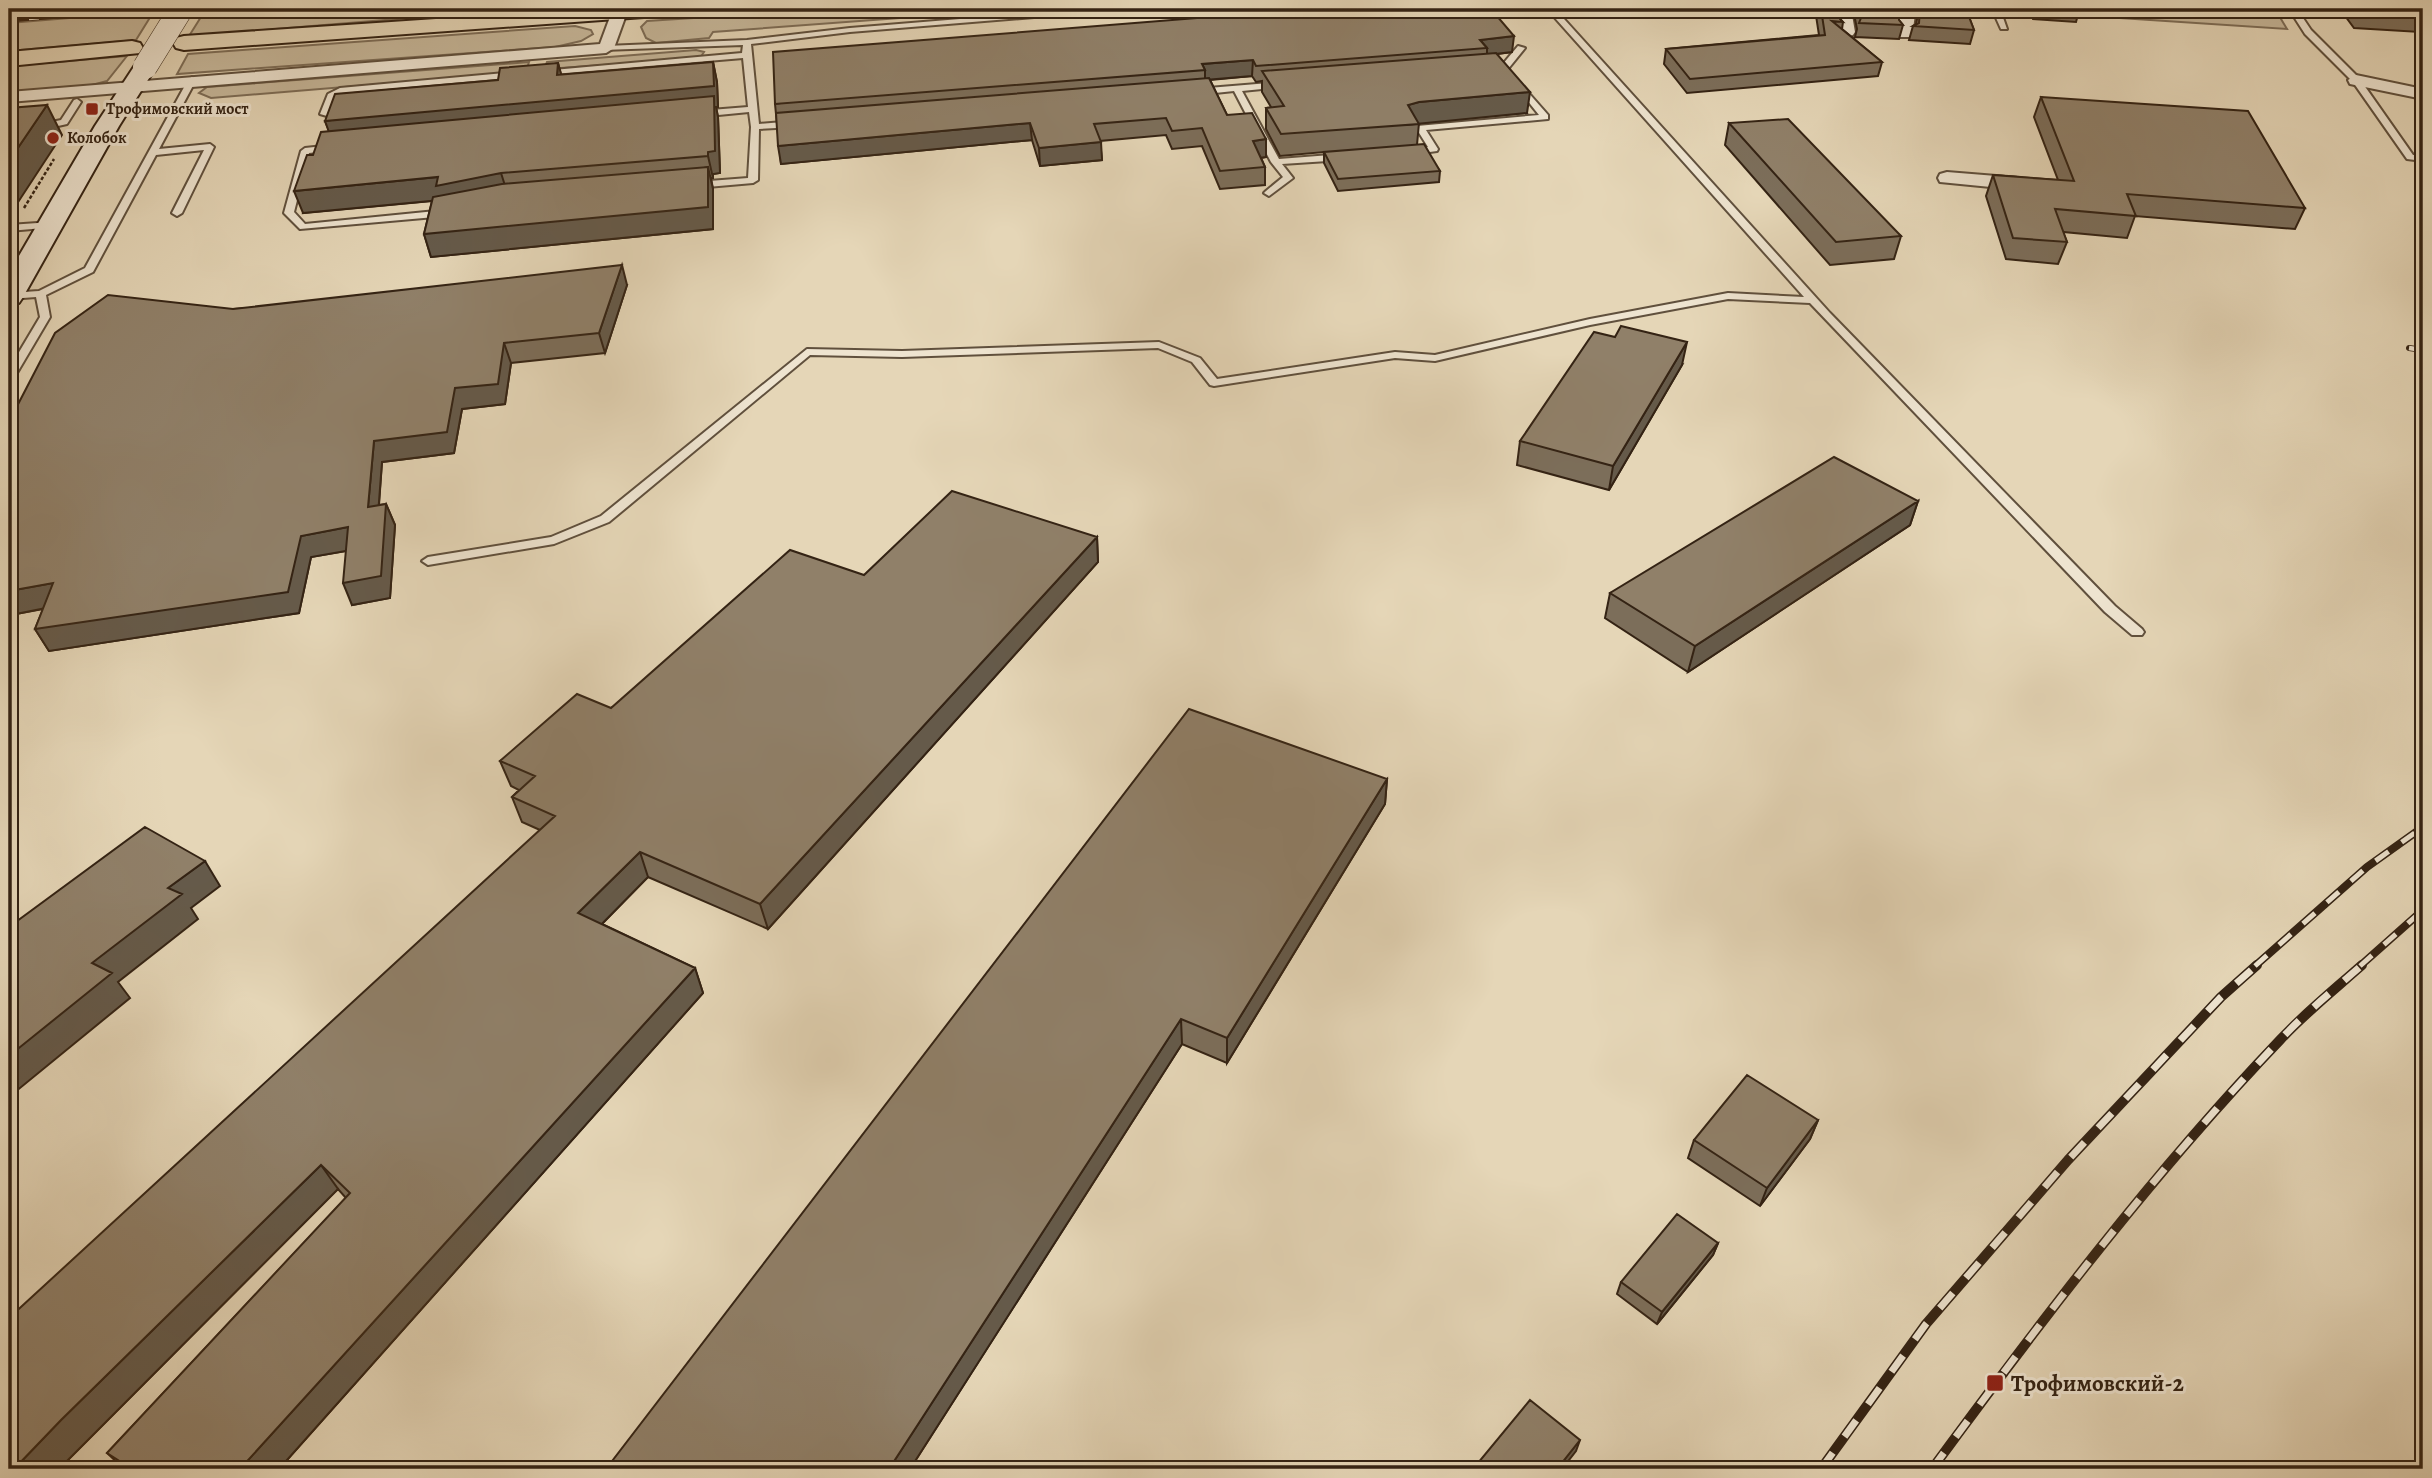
<svg xmlns="http://www.w3.org/2000/svg" width="2432" height="1478" viewBox="0 0 2432 1478" font-family="Alegreya,serif">
	<style>
		.green { fill: #c7b89b; stroke: #7e6e58; stroke-width: 2 }
		.lines { fill: none; stroke-linecap: round; stroke-linejoin: round }
		.lane-casing { stroke: #60503d; stroke-width: 4 }
		.street-casing { stroke: #60503d; stroke-width: 4 }
		.secondary-casing { stroke: #342314; stroke-width: 4 }
		.primary-casing { stroke: #342314; stroke-width: 4 }
		.path { stroke: #342314; stroke-width: 2.5; stroke-dasharray: 3.5 2; stroke-linecap: butt }
		.lane { fill: #eee4d0; fill-rule: evenodd }
		.street { fill: #eee4d0; fill-rule: evenodd }
		.secondary { fill: #eee4d0; fill-rule: evenodd }
		.primary { fill: #e5d6b7; fill-rule: evenodd }
		.rail-far3-casing { stroke: #342314; stroke-width: 5 }
		.rail-far2-casing { stroke: #342314; stroke-width: 6 }
		.rail-far1-casing { stroke: #342314; stroke-width: 8 }
		.rail-casing { stroke: #342314; stroke-width: 10 }
		.rail-far3 { stroke: #eee4d0; stroke-width: 3.5; stroke-dasharray: 10; stroke-linecap: butt }
		.rail-far2 { stroke: #eee4d0; stroke-width: 4.5; stroke-dasharray: 12; stroke-linecap: butt }
		.rail-far1 { stroke: #eee4d0; stroke-width: 5; stroke-dasharray: 16; stroke-linecap: butt }
		.rail { stroke: #eee4d0; stroke-width: 7; stroke-dasharray: 20; stroke-linecap: butt }
		.secondary-bridge-casing { stroke: #342314; stroke-width: 25; stroke-linecap: butt }
		.secondary-bridge { stroke: #eee4d0; stroke-width: 24 }
		.wall { fill: #7c6e5a; stroke: #342314; stroke-width: 2 }
		.shaded-wall { fill: #655a4a; stroke: #342314; stroke-width: 2 }
		.building { fill: #908069; stroke: #342314; stroke-width: 2 }
		.poi-dot { fill: #8f2418; stroke: #eee4d0; stroke-width: 2.5 }
		.labels { text-anchor: middle; dominant-baseline: central; stroke-width: 6; stroke-linejoin: round; paint-order: stroke }
		.far-poi-label { font-size: 16px; font-weight: bold; fill: #342314; stroke: #eee4d0; text-anchor: start }
		.near-poi-label { font-size: 23px; font-weight: bold; fill: #342314; stroke: #eee4d0; text-anchor: start }
	</style>
	<rect width="100%" height="100%" fill="#e5d6b7"/>
	<filter id="stains"><feTurbulence type="fractalNoise" baseFrequency=".00286" numOctaves="4"/><feColorMatrix values="0 0 0 0 .2 0 0 0 0 .09 0 0 0 0 .02 0 0 0 .5 -.17"/></filter>
	<radialGradient id="worn" r=".72"><stop offset=".6" stop-color="#630" stop-opacity="0"/><stop offset="1" stop-color="#630" stop-opacity=".3"/></radialGradient>
	<!-- green -->
	<path class="green" d="M 206,9 L 518,9 L 189,36 Z
		M 833,9 L 1020,9 L 713,32 L 709,38 L 656,43 L 646,38 L 641,27 L 647,21 Z
		M 2112,9 L 2275,9 L 2287,29 L 2120,18 Z
		M 154,11 L 136,40 L 9,51 L 9,23 Z
		M 575,26 L 591,30 L 593,34 L 581,41 L 555,47 L 177,74 L 188,54 Z
		M 696,50 L 704,52 L 700,58 L 547,69 L 545,67 L 547,62 Z
		M 127,56 L 107,81 L 92,85 L 9,94 L 9,66 Z
		M 529,62 L 526,72 L 211,98 L 199,93 L 207,87 Z"/>
	<g class="lines">
		<!-- lane casing -->
		<g class="lane-casing">
			<path id="lane" d="M 1081,9 L 1111,9 L 1107,11 L 850,32 L 751,44 L 759,124 L 795,121 L 799,124 L 795,127 L 759,129 L 758,180 L 753,183 L 696,188 L 691,185 L 696,182 L 748,178 L 751,127 L 749,112 L 698,117 L 694,114 L 698,111 L 748,107 L 743,58 L 542,75 L 538,73 L 542,71 L 742,53 L 743,45 L 603,50 L 603,46 L 606,46 L 747,40 L 850,28 Z
				M 1547,9 L 1555,9 L 1830,313 L 2115,606 L 2142,629 L 2144,632 L 2142,635 L 2132,635 L 2105,612 L 1810,303 L 1728,299 L 1590,325 L 1435,361 L 1395,358 L 1214,386 L 1210,385 L 1192,362 L 1158,348 L 902,357 L 810,355 L 609,522 L 554,544 L 428,565 L 422,561 L 428,557 L 551,537 L 601,516 L 807,349 L 902,351 L 1159,342 L 1200,358 L 1217,379 L 1395,352 L 1435,355 L 1590,319 L 1728,293 L 1804,297 Z
				M 1992,9 L 2000,9 L 2007,29 L 2001,29 Z
				M 2289,9 L 2297,9 L 2311,30 L 2359,78 L 2413,155 L 2423,155 L 2423,161 L 2407,159 L 2353,82 L 2305,34 Z
				M 1518,46 L 1525,48 L 1508,69 L 1502,69 L 1502,65 Z
				M 515,72 L 519,75 L 518,77 L 342,93 L 335,97 L 327,116 L 320,114 L 328,94 L 340,88 Z
				M 192,77 L 196,80 L 159,149 L 210,144 L 214,147 L 182,213 L 177,216 L 172,213 L 204,150 L 156,155 L 93,272 L 46,295 L 50,317 L 14,378 L 9,381 L 9,369 L 40,317 L 36,297 L 10,299 L 9,293 L 39,291 L 85,268 L 188,80 Z
				M 1280,82 L 1284,85 L 1283,87 L 1242,91 L 1279,159 L 1343,154 L 1348,157 L 1343,160 L 1282,164 L 1293,178 L 1269,196 L 1264,193 L 1266,191 L 1283,177 L 1271,162 L 1234,91 L 1196,95 L 1192,92 L 1196,89 Z
				M 1519,82 L 1548,115 L 1548,119 L 1426,130 L 1438,149 L 1437,151 L 1408,155 L 1404,152 L 1428,147 L 1416,128 L 1417,126 L 1539,115 L 1515,85 Z
				M 77,99 L 81,102 L 67,124 L 9,137 L 9,131 L 61,120 L 74,100 Z
				M 333,145 L 337,148 L 336,150 L 309,153 L 294,212 L 305,224 L 446,210 L 451,213 L 446,216 L 300,229 L 284,213 L 301,151 L 305,148 Z
				M 52,222 L 55,223 L 55,227 L 9,231 L 9,225 Z"/>
		</g>
		<!-- street casing -->
		<g class="street-casing">
			<path id="street" d="M 613,9 L 625,9 L 627,12 L 614,48 L 606,53 L 9,102 L 9,92 L 600,44 Z
				M 1835,9 L 1851,9 L 1855,32 L 1853,35 L 1847,37 L 1839,32 Z
				M 1894,9 L 1911,9 L 1915,14 L 1912,37 L 1900,37 L 1898,34 L 1899,15 Z
				M 2356,75 L 2423,89 L 2423,99 L 2350,84 L 2348,80 Z
				M 1947,172 L 2021,178 L 2030,184 L 2021,190 L 1940,182 L 1938,178 L 1940,174 Z"/>
		</g>
		<!-- secondary casing -->
		<g class="secondary-casing">
			<path id="secondary" d="M 145,60 L 153,62 L 156,67 L 119,126 L 23,297 L 19,303 L 9,305 L 9,273 L 95,126 L 137,62 Z"/>
		</g>
		<!-- primary casing -->
		<g class="primary-casing">
			<path id="primary" d="M 583,9 L 683,9 L 680,14 L 672,15 L 184,50 L 176,48 L 173,43 L 176,38 L 184,36 Z
				M 132,41 L 140,43 L 143,48 L 140,53 L 9,66 L 9,52 Z"/>
		</g>
		<!-- path -->
		<path class="path" d="M 24,208 L 54,159"/>
		<!-- lane -->
		<use href="#lane" class="lane"/>
		<!-- street -->
		<use href="#street" class="street"/>
		<!-- secondary -->
		<use href="#secondary" class="secondary"/>
		<!-- primary -->
		<use href="#primary" class="primary"/>
		<!-- rail-far3 casing -->
		<g class="rail-far3-casing">
			<path id="rail-far3" d="M 9,20 L 148,9"/>
		</g>
		<!-- rail-far2 casing -->
		<g class="rail-far2-casing">
			<path id="rail-far2" d="M 2409,348 L 2423,350"/>
		</g>
		<!-- rail-far1 casing -->
		<g class="rail-far1-casing">
			<path id="rail-far1" d="M 2255,966 L 2367,867 L 2423,827
				M 2360,966 L 2423,910"/>
		</g>
		<!-- rail casing -->
		<g class="rail-casing">
			<path id="rail" d="M 1821,1469 L 1926,1324 L 2068,1160 L 2221,997 L 2257,965
				M 1932,1469 C 2041,1321 2153,1173 2280,1040 C 2305,1013 2335,989 2362,965"/>
		</g>
		<!-- rail-far3 -->
		<use href="#rail-far3" class="rail-far3"/>
		<!-- rail-far2 -->
		<use href="#rail-far2" class="rail-far2"/>
		<!-- rail-far1 -->
		<use href="#rail-far1" class="rail-far1"/>
		<!-- rail -->
		<use href="#rail" class="rail"/>
		<!-- secondary-bridge casing -->
		<g class="secondary-bridge-casing">
			<path id="secondary-bridge" d="M 145,67 L 181,9"/>
		</g>
		<!-- secondary-bridge -->
		<use href="#secondary-bridge" class="secondary-bridge"/>
	</g>
	<!-- wall -->
	<path class="wall" d="M 1310,9 L 1512,52 L 1497,54 L 1527,113 L 1419,123 L 1417,145 L 1440,171 L 1439,182 L 1338,191 L 1324,163 L 1324,152 L 1280,156 L 1266,129 L 1266,108 L 1271,107 L 1262,92 L 1262,81 L 1256,82 L 1252,76 L 1210,80 L 1227,115 L 1266,157 L 1261,158 L 1265,167 L 1265,185 L 1220,189 L 1202,146 L 1172,149 L 1166,135 L 1100,141 L 1102,160 L 1040,166 L 1032,140 L 781,164 L 775,104 Z
		M 1815,9 L 1838,9 L 1840,19 L 1843,22 L 1842,29 L 1882,62 L 1878,76 L 1687,93 L 1664,64 L 1666,49 L 1819,35 Z
		M 1853,9 L 1900,9 L 1899,20 L 1903,25 L 1899,39 L 1855,37 L 1857,29 Z
		M 1913,9 L 1966,9 L 1974,30 L 1970,44 L 1909,40 L 1913,26 L 1916,24 L 1918,14 Z
		M 2029,9 L 2078,9 L 2079,11 L 2076,22 L 2033,19 Z
		M 2340,9 L 2421,9 L 2423,12 L 2423,25 L 2420,32 L 2354,28 Z
		M 713,62 L 717,82 L 718,107 L 716,107 L 718,117 L 720,173 L 713,174 L 713,178 L 711,178 L 713,189 L 713,229 L 431,257 L 424,234 L 432,201 L 303,213 L 329,131 L 325,121 L 498,80 L 558,63 L 561,75 Z
		M 2041,97 L 2305,208 L 2295,229 L 2135,216 L 2127,238 L 2063,232 L 2067,242 L 2058,264 L 2006,259 L 1986,196 L 1993,175 L 2058,180 L 2034,117 Z
		M 1729,123 L 1901,236 L 1894,259 L 1830,265 L 1725,145 Z
		M 627,285 L 605,353 L 511,363 L 505,404 L 462,409 L 454,453 L 382,462 L 379,505 L 386,504 L 395,525 L 390,598 L 352,605 L 346,551 L 311,557 L 299,613 L 49,651 L 35,629 L 43,609 L 16,614 L 9,617 L 9,413 L 14,412 L 233,309 Z
		M 1682,365 L 1609,490 L 1517,465 L 1520,441 Z
		M 1918,501 L 1910,525 L 1688,672 L 1605,618 L 1610,593 Z
		M 1097,537 L 1098,562 L 768,929 L 648,877 L 602,924 L 695,968 L 703,993 L 279,1469 L 124,1469 L 107,1453 L 346,1198 L 338,1189 L 59,1469 L 9,1469 L 540,830 L 522,822 L 512,797 L 519,790 L 511,786 L 500,761 L 611,708 L 864,575 Z
		M 1387,779 L 1385,804 L 1227,1063 L 1182,1044 L 910,1469 L 606,1469 Z
		M 1818,1120 L 1810,1139 L 1760,1206 L 1688,1158 L 1694,1140 Z
		M 1718,1243 L 1713,1255 L 1657,1324 L 1617,1294 L 1621,1282 Z"/>
	<!-- shaded-wall -->
	<path class="shaded-wall" d="M 1514,36 L 1512,52 L 1487,55 L 1487,48 L 1480,40 Z
		M 1253,60 L 1252,76 L 1205,80 L 1205,70 L 1202,64 Z
		M 713,62 L 717,82 L 718,107 L 716,107 L 718,117 L 720,173 L 713,174 L 713,178 L 708,156 L 333,143 L 325,121 Z
		M 558,63 L 564,84 L 557,75 Z
		M 1530,92 L 1527,113 L 1406,125 L 1408,105 L 1419,102 Z
		M 47,105 L 62,135 L 9,216 L 9,161 Z
		M 1030,123 L 1032,140 L 781,164 L 778,146 Z
		M 1266,139 L 1266,157 L 1253,159 L 1253,141 Z
		M 1101,142 L 1102,160 L 1040,166 L 1039,148 Z
		M 708,167 L 713,189 L 713,229 L 431,257 L 424,234 Z
		M 501,173 L 508,195 L 441,200 L 303,213 L 294,191 L 438,177 Z
		M 622,265 L 627,285 L 605,353 L 599,333 Z
		M 1687,342 L 1682,365 L 1609,490 L 1613,466 Z
		M 504,343 L 511,363 L 505,404 L 462,409 L 454,453 L 382,462 L 377,528 L 368,507 L 374,441 L 455,388 Z
		M 1918,501 L 1910,525 L 1688,672 L 1695,646 Z
		M 386,504 L 395,525 L 390,598 L 352,605 L 343,583 Z
		M 348,527 L 357,549 L 311,557 L 299,613 L 49,651 L 35,629 L 301,536 Z
		M 1097,537 L 1098,562 L 768,929 L 760,904 Z
		M 53,583 L 66,604 L 16,614 L 9,617 L 9,591 Z
		M 1387,779 L 1385,804 L 1227,1063 L 1227,1038 Z
		M 640,852 L 648,877 L 588,938 L 578,913 Z
		M 205,861 L 220,886 L 191,908 L 198,919 L 118,982 L 130,998 L 9,1097 L 9,1056 L 92,963 L 168,888 Z
		M 695,968 L 703,993 L 279,1469 L 240,1469 Z
		M 1181,1019 L 1182,1044 L 910,1469 L 889,1469 Z
		M 1818,1120 L 1810,1139 L 1760,1206 L 1767,1188 Z
		M 321,1165 L 338,1189 L 59,1469 L 14,1469 L 61,1420 Z
		M 1718,1243 L 1713,1255 L 1657,1324 L 1662,1312 Z
		M 1580,1440 L 1576,1451 L 1562,1469 L 1557,1469 Z"/>
	<!-- building -->
	<path class="building" d="M 1310,9 L 1491,9 L 1514,36 L 1480,40 L 1487,48 L 1256,66 L 1253,60 L 1202,64 L 1205,70 L 775,104 L 773,52 Z
		M 1821,9 L 1838,9 L 1840,19 L 1843,22 L 1832,21 L 1882,62 L 1690,79 L 1666,49 L 1825,35 Z
		M 1859,9 L 1900,9 L 1899,20 L 1903,25 L 1859,23 L 1861,18 Z
		M 1920,9 L 1966,9 L 1974,30 L 1913,26 L 1919,23 Z
		M 2040,9 L 2078,9 L 2079,11 Z
		M 2358,9 L 2421,9 L 2423,12 L 2423,16 L 2361,12 Z
		M 1496,53 L 1530,92 L 1419,102 L 1408,105 L 1419,124 L 1281,134 L 1266,108 L 1284,106 L 1262,71 Z
		M 713,62 L 714,86 L 325,121 L 335,94 L 498,80 L 500,68 L 558,63 L 557,75 Z
		M 1209,78 L 1227,115 L 1252,113 L 1266,139 L 1253,141 L 1265,167 L 1220,171 L 1202,128 L 1172,131 L 1166,118 L 1094,124 L 1101,142 L 1039,148 L 1030,123 L 778,146 L 776,113 Z
		M 714,96 L 715,151 L 708,152 L 708,156 L 501,173 L 436,186 L 438,177 L 294,191 L 307,155 L 313,155 L 321,132 Z
		M 2041,97 L 2248,111 L 2305,208 L 2127,194 L 2136,216 L 2055,209 L 2067,242 L 2013,238 L 1993,175 L 2074,181 Z
		M 47,105 L 9,161 L 9,108 Z
		M 1788,119 L 1901,236 L 1836,242 L 1729,123 Z
		M 1424,144 L 1440,171 L 1338,179 L 1324,152 Z
		M 708,167 L 708,207 L 424,234 L 433,197 L 502,184 Z
		M 622,265 L 599,333 L 504,343 L 498,384 L 455,388 L 447,432 L 374,441 L 368,507 L 386,504 L 381,576 L 343,583 L 348,527 L 301,536 L 288,592 L 35,629 L 53,583 L 9,591 L 9,413 L 14,412 L 55,333 L 108,295 L 233,309 Z
		M 1621,326 L 1687,342 L 1613,466 L 1520,441 L 1594,332 L 1615,337 Z
		M 1834,457 L 1918,501 L 1695,646 L 1610,593 Z
		M 952,491 L 1097,537 L 760,904 L 640,852 L 578,913 L 695,968 L 240,1469 L 132,1469 L 107,1453 L 350,1193 L 321,1165 L 61,1420 L 14,1469 L 9,1469 L 9,1318 L 555,816 L 512,797 L 535,776 L 500,761 L 577,694 L 611,708 L 790,550 L 864,575 Z
		M 1189,709 L 1387,779 L 1227,1038 L 1181,1019 L 889,1469 L 606,1469 Z
		M 145,827 L 205,861 L 168,888 L 182,894 L 92,963 L 112,973 L 9,1056 L 9,927 Z
		M 1747,1075 L 1818,1120 L 1767,1188 L 1694,1140 Z
		M 1677,1214 L 1718,1243 L 1662,1312 L 1621,1282 Z
		M 1530,1400 L 1580,1440 L 1557,1469 L 1473,1469 Z"/>
	<!-- markers -->
	<g class="poi-dot">
		<rect x="85" y="102" width="14" height="14" rx="3.5"/>
		<circle cx="53" cy="138" r="7"/>
		<rect x="1986" y="1374" width="18" height="18" rx="3.5"/>
	</g>
	<g class="labels">
		<!-- far-poi labels -->
		<g class="far-poi-label">
			<text x="106" y="109">Трофимовский мост</text>
			<text x="67" y="138">Колобок</text>
		</g>
		<!-- near-poi labels -->
		<g class="near-poi-label">
			<text x="2011" y="1383">Трофимовский-2</text>
		</g>
	</g>
	<!-- margin -->
	<rect width="2432" height="1478" fill="none" stroke="#e5d6b7" stroke-width="35"/>
	<rect x="10" y="10" width="2411" height="1457" fill="none" stroke="#342314" stroke-width="3.5"/>
	<rect x="18" y="18" width="2397" height="1443" fill="none" stroke="#342314" stroke-width="2"/>
	<rect width="100%" height="100%" filter="url(#stains)"/>
	<rect width="100%" height="100%" fill="url(#worn)"/>
</svg>
